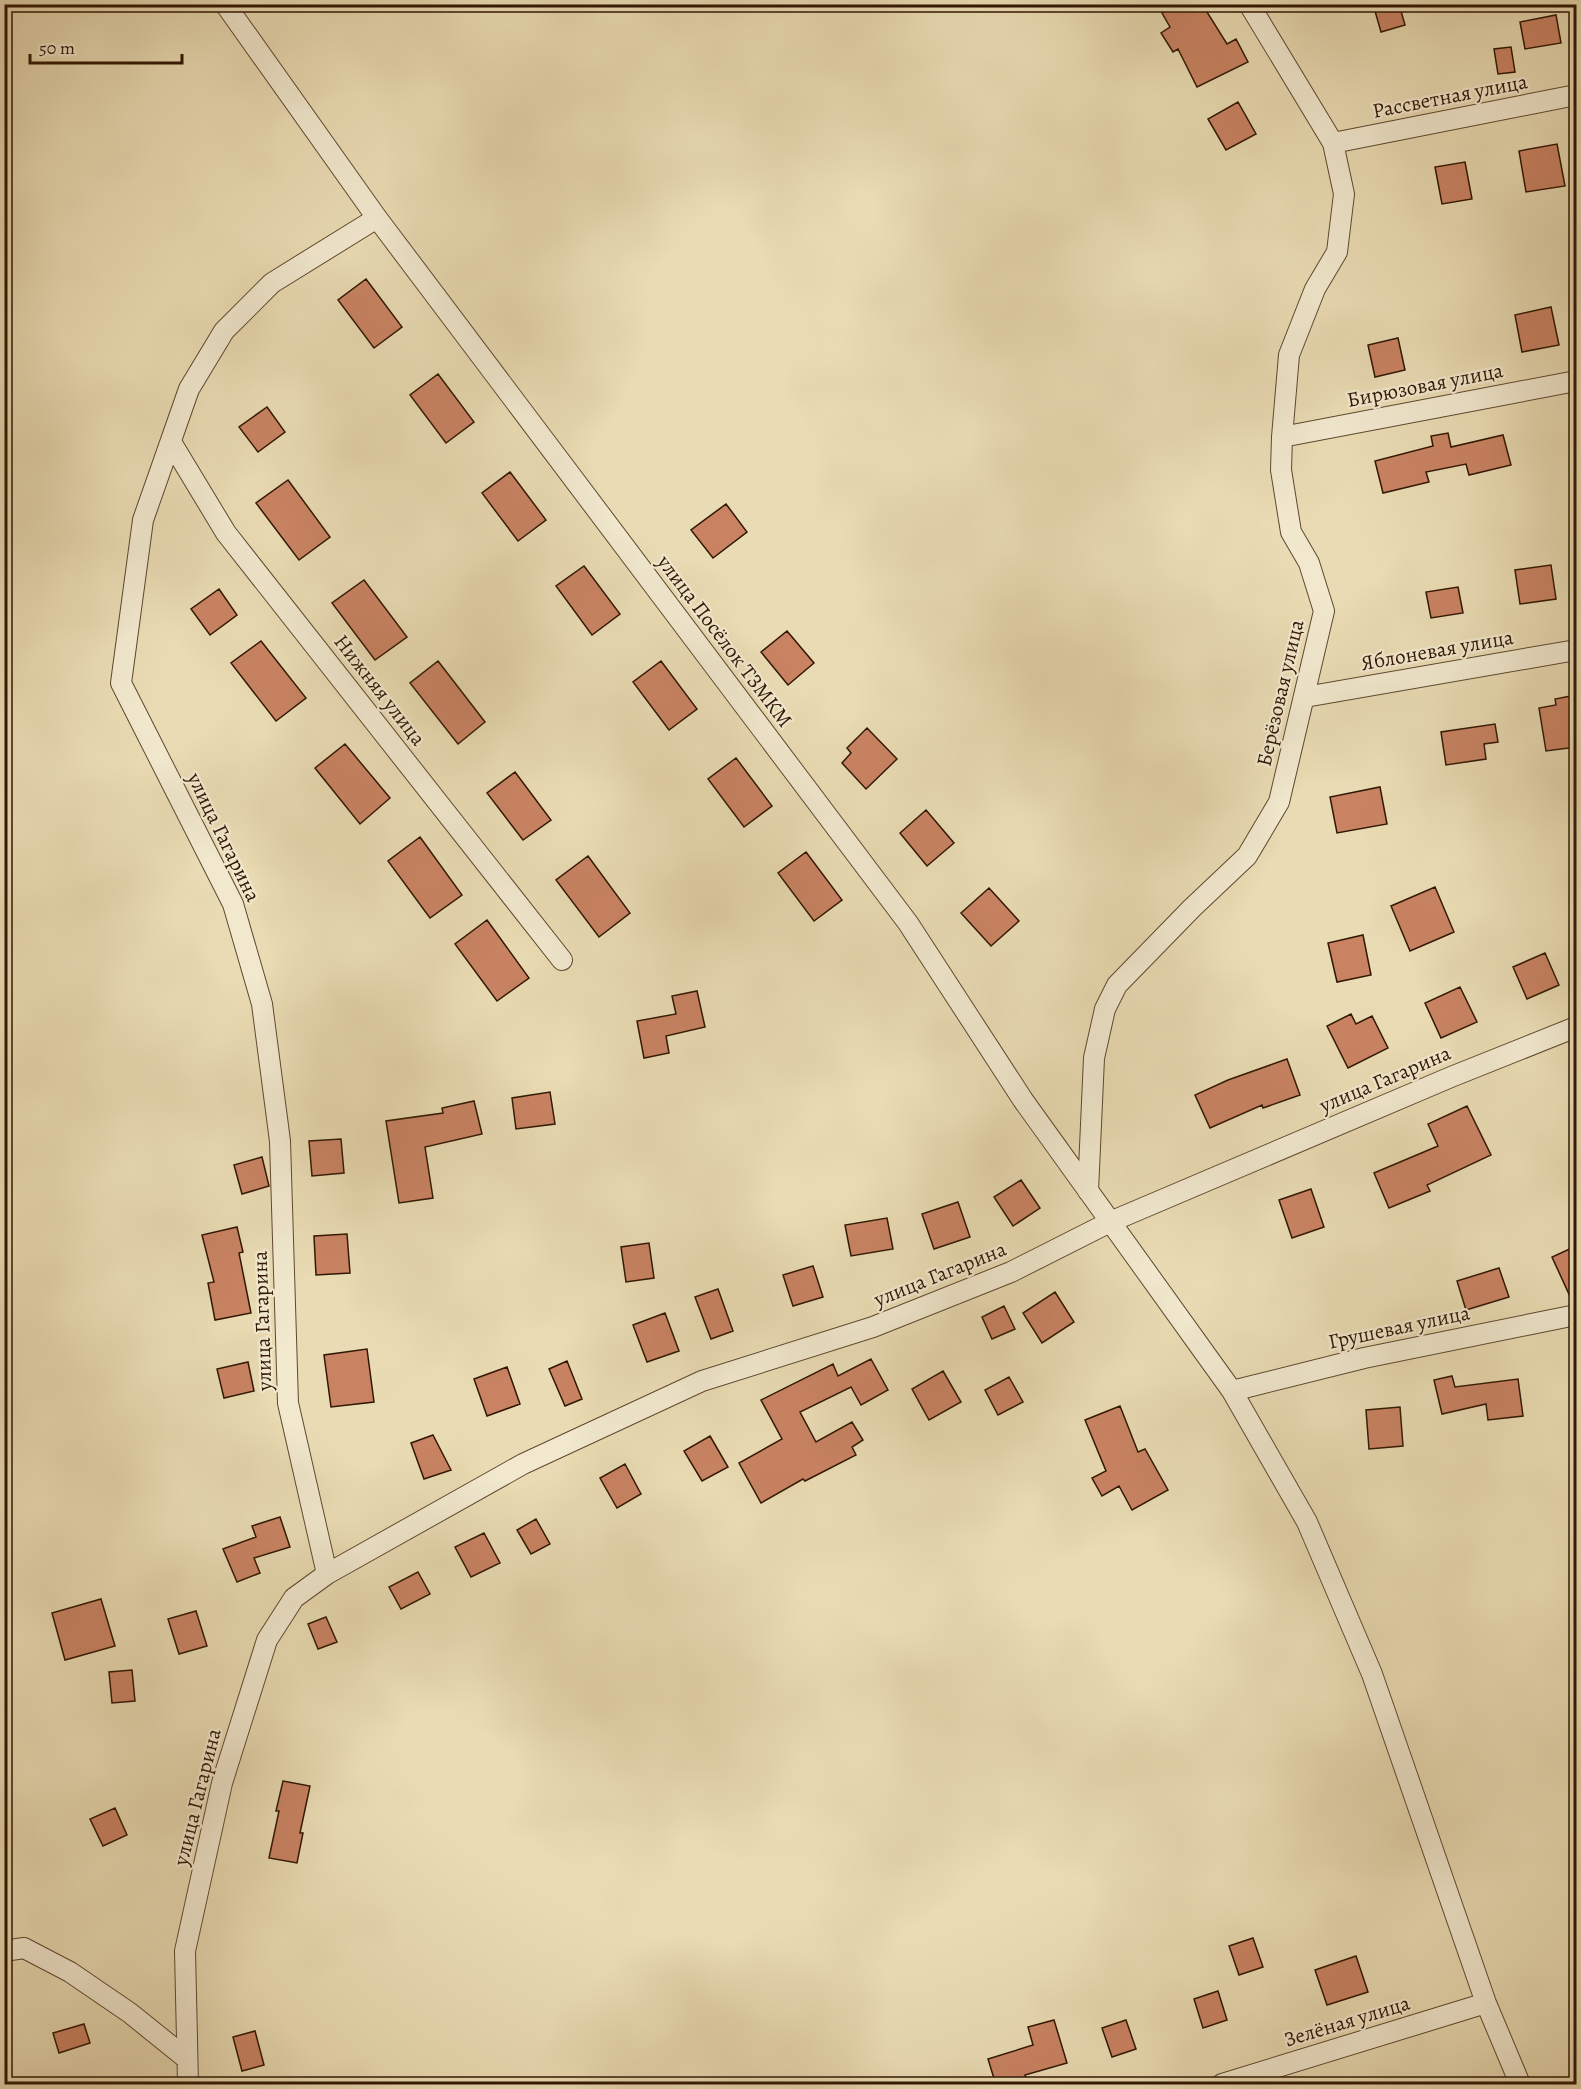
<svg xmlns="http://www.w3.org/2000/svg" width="1581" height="2089" viewBox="0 0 1581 2089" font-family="Alegreya,serif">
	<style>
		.building { fill: #c98363; stroke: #311703; stroke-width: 1.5 }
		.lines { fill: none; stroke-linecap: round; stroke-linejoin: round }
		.minor-casing { stroke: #5f482f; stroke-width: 22 }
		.minor { stroke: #f1e8ce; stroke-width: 20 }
		.labels { text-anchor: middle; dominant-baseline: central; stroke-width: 4.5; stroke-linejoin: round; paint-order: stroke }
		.street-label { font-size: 21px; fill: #311703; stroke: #f1e8ce }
	</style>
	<rect width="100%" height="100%" fill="#e9dbb3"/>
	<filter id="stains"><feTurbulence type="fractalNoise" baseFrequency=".00333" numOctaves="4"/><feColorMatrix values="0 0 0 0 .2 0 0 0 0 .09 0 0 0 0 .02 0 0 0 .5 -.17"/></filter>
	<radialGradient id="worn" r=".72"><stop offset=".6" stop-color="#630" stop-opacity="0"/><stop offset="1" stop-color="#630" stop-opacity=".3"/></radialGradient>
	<!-- building -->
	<path class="building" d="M 1176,4 L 1202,4 L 1227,44 L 1236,39 L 1248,62 L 1197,87 L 1178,49 L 1173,52 L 1161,33 L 1170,27 L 1162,13 Z
		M 1373,4 L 1399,4 L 1405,25 L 1381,32 Z
		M 1556,15 L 1561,43 L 1525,49 L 1520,22 Z
		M 1511,47 L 1515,72 L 1498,74 L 1494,49 Z
		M 1238,102 L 1256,134 L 1226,150 L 1208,119 Z
		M 1557,144 L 1565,186 L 1526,192 L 1519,151 Z
		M 1465,162 L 1472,199 L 1442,204 L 1435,167 Z
		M 366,279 L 402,327 L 374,348 L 338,300 Z
		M 1551,307 L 1559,345 L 1522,352 L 1515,315 Z
		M 1398,338 L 1405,370 L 1375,377 L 1368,345 Z
		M 438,374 L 474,422 L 446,443 L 410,395 Z
		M 267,407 L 285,432 L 258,452 L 239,427 Z
		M 1448,433 L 1451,447 L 1503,435 L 1511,465 L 1469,475 L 1466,464 L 1426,472 L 1429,482 L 1383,493 L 1375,461 L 1433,446 L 1431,436 Z
		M 510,472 L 546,520 L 518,541 L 482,493 Z
		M 288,480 L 330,537 L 299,560 L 256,503 Z
		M 726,504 L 747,532 L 713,558 L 691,530 Z
		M 1551,565 L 1556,599 L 1520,604 L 1515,570 Z
		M 584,566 L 620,614 L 592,635 L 556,586 Z
		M 364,580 L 407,637 L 375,660 L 332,603 Z
		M 1458,587 L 1463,613 L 1431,618 L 1426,592 Z
		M 219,589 L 237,615 L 210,635 L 191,609 Z
		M 787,631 L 814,663 L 788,685 L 761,652 Z
		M 261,641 L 306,698 L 276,721 L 231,663 Z
		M 438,661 L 485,722 L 458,744 L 410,683 Z
		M 661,661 L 697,709 L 669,730 L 633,682 Z
		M 1576,695 L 1576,747 L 1546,751 L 1539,708 L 1556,705 L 1555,699 Z
		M 1495,724 L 1498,742 L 1484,744 L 1486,759 L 1446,765 L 1441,732 Z
		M 867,728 L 897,759 L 866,789 L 842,763 L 851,753 L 847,748 Z
		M 345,744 L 390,798 L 360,824 L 315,768 Z
		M 736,758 L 772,806 L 744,827 L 708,779 Z
		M 515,772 L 551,820 L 523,840 L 487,793 Z
		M 1380,787 L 1387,824 L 1337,833 L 1330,797 Z
		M 926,810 L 954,843 L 927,866 L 900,833 Z
		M 420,837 L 462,895 L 430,918 L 388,861 Z
		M 806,852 L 842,900 L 814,921 L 778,873 Z
		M 588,856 L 630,913 L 599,937 L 556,880 Z
		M 1435,887 L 1454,932 L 1410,951 L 1391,906 Z
		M 989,888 L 1019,921 L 991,946 L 961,913 Z
		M 487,920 L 529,978 L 497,1001 L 455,944 Z
		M 1363,935 L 1371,975 L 1337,982 L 1328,943 Z
		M 1545,953 L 1559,985 L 1527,999 L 1513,967 Z
		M 1460,987 L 1477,1022 L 1441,1038 L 1425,1003 Z
		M 697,991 L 705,1027 L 666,1036 L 669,1053 L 644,1058 L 637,1021 L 676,1014 L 672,996 Z
		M 1351,1014 L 1356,1024 L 1372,1016 L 1388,1048 L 1348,1068 L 1327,1026 Z
		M 1287,1059 L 1300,1095 L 1263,1108 L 1262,1105 L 1210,1128 L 1195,1095 L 1228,1080 Z
		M 550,1092 L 555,1124 L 516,1129 L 512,1098 Z
		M 474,1101 L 482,1134 L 425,1147 L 433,1198 L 399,1203 L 386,1121 L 443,1113 L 442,1108 Z
		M 1467,1106 L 1491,1155 L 1427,1185 L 1430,1191 L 1389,1208 L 1374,1173 L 1438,1146 L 1428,1124 Z
		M 341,1139 L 344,1173 L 312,1176 L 309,1141 Z
		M 262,1157 L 269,1186 L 242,1194 L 234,1165 Z
		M 1021,1180 L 1040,1208 L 1013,1226 L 994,1197 Z
		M 1311,1189 L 1324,1227 L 1292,1238 L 1279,1200 Z
		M 958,1202 L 970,1237 L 934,1249 L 922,1214 Z
		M 887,1218 L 893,1249 L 851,1256 L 845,1225 Z
		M 237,1227 L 243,1252 L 239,1253 L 251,1313 L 215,1320 L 208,1283 L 214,1282 L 202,1235 Z
		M 347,1234 L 350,1273 L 316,1275 L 314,1236 Z
		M 649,1243 L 654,1278 L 626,1282 L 621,1247 Z
		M 1576,1246 L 1576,1303 L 1573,1303 L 1552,1257 Z
		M 813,1266 L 823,1297 L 793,1306 L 783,1275 Z
		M 1499,1268 L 1509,1297 L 1466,1310 L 1457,1281 Z
		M 718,1289 L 733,1331 L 711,1339 L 695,1297 Z
		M 1055,1292 L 1074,1322 L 1042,1343 L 1023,1313 Z
		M 1004,1306 L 1015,1329 L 992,1339 L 982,1317 Z
		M 665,1313 L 679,1351 L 647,1362 L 633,1325 Z
		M 367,1349 L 374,1402 L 331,1407 L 324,1355 Z
		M 871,1359 L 888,1390 L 861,1405 L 851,1387 L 800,1412 L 816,1442 L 852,1422 L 863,1440 L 852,1447 L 856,1455 L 805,1481 L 803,1479 L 761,1503 L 739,1463 L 782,1439 L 761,1400 L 833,1364 L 838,1376 Z
		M 567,1361 L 582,1399 L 565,1406 L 549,1369 Z
		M 248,1362 L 254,1391 L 224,1398 L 217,1369 Z
		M 507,1367 L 520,1404 L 487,1416 L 474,1379 Z
		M 943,1371 L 961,1402 L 929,1420 L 912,1389 Z
		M 1452,1376 L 1455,1387 L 1518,1379 L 1523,1416 L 1488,1420 L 1486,1404 L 1442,1414 L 1434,1380 Z
		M 1009,1377 L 1023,1402 L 998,1415 L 985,1390 Z
		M 1120,1406 L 1138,1452 L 1145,1449 L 1168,1490 L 1132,1510 L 1119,1486 L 1102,1496 L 1092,1478 L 1106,1471 L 1085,1420 Z
		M 1400,1407 L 1403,1446 L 1369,1449 L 1366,1410 Z
		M 433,1435 L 451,1470 L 424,1479 L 411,1443 Z
		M 710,1436 L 728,1467 L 702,1481 L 684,1451 Z
		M 625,1464 L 641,1494 L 617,1508 L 600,1478 Z
		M 280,1517 L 290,1547 L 254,1558 L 260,1573 L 237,1582 L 223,1549 L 256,1537 L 252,1526 Z
		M 536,1519 L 550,1544 L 531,1554 L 517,1530 Z
		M 484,1533 L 500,1563 L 471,1577 L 455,1547 Z
		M 418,1572 L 430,1594 L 401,1609 L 389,1587 Z
		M 101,1599 L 115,1646 L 65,1660 L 52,1613 Z
		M 196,1611 L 207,1646 L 179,1654 L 168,1619 Z
		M 326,1617 L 337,1642 L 318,1649 L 308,1624 Z
		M 132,1670 L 135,1701 L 112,1703 L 109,1672 Z
		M 283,1781 L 310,1786 L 300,1833 L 303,1833 L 297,1863 L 269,1858 L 279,1811 L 276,1811 Z
		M 115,1808 L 127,1835 L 103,1846 L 90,1819 Z
		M 1253,1938 L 1263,1967 L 1239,1975 L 1229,1946 Z
		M 1356,1956 L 1368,1992 L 1327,2005 L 1315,1970 Z
		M 1218,1991 L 1227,2020 L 1203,2028 L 1194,1999 Z
		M 1054,2020 L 1067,2063 L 1025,2075 L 1027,2081 L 1017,2085 L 996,2085 L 988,2059 L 1033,2045 L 1028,2027 Z
		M 1126,2020 L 1136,2049 L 1112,2057 L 1102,2028 Z
		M 84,2024 L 90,2043 L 59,2053 L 53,2033 Z
		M 255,2031 L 264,2065 L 242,2071 L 233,2037 Z"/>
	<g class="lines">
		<!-- minor casing -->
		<g class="minor-casing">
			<path id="minor" d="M 225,4 L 377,218 L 908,923 L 1023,1100 L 1232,1391 L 1307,1522 L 1372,1674 L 1486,2003 L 1520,2084
				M 1333,143 L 1576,95
				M 1282,437 L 1576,381
				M 171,442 L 226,533 L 562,960
				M 1305,697 L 1576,650
				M 1088,1191 L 1094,1058 L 1105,1009 L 1117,985 L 1192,908 L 1247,856 L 1279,802 L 1324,611 L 1309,563 L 1291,532 L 1281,470 L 1282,437 L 1289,355 L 1315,289 L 1337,252 L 1344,194 L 1333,143 L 1249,4
				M 1232,1391 L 1364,1358 L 1576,1315
				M 327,1574 L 288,1403 L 280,1141 L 262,1004 L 233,904 L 121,683 L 143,520 L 189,389 L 224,331 L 272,283 L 377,218
				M 4,1951 L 24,1948 L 70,1972 L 130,2013 L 187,2059
				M 188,2084 L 185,1951 L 222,1783 L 267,1640 L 294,1598 L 327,1574 L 523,1464 L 702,1381 L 873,1327 L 1011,1272 L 1110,1222 L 1451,1077 L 1576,1027
				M 1222,2084 L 1486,2003"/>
		</g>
		<!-- minor -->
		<use href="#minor" class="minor"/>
	</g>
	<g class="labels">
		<!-- street labels -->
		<g class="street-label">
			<text transform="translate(1450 96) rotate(-11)">Рассветная улица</text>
			<text transform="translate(1425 385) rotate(-11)">Бирюзовая улица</text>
			<text transform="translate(725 641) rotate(53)">улица Посёлок ТЗМКМ</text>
			<text transform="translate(1437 650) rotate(-10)">Яблоневая улица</text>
			<text transform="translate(380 690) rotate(52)">Нижняя улица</text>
			<text transform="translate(1280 693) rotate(-77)">Берёзовая улица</text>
			<text transform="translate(224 837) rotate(64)">улица Гагарина</text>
			<text transform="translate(1385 1079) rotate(-23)">улица Гагарина</text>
			<text transform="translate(940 1274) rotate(-22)">улица Гагарина</text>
			<text transform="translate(262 1321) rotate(-92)">улица Гагарина</text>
			<text transform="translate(1399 1327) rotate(-12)">Грушевая улица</text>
			<text transform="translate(197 1797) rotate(-76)">улица Гагарина</text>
			<text transform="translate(1347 2021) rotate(-17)">Зелёная улица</text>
		</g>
	</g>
	<!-- margin -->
	<rect width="1581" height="2089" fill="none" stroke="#e9dbb3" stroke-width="24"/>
	<rect x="6" y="6" width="1569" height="2077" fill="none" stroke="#311703" stroke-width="3"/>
	<rect x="12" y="12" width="1557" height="2065" fill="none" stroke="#311703" stroke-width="1.5"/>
	<!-- scale -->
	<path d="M30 54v9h152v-9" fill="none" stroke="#311703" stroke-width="3"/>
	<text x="39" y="54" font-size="18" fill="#311703" stroke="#f1e8ce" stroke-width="4.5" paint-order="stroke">50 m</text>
	<rect width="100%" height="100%" filter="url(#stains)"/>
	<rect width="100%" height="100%" fill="url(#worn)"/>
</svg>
